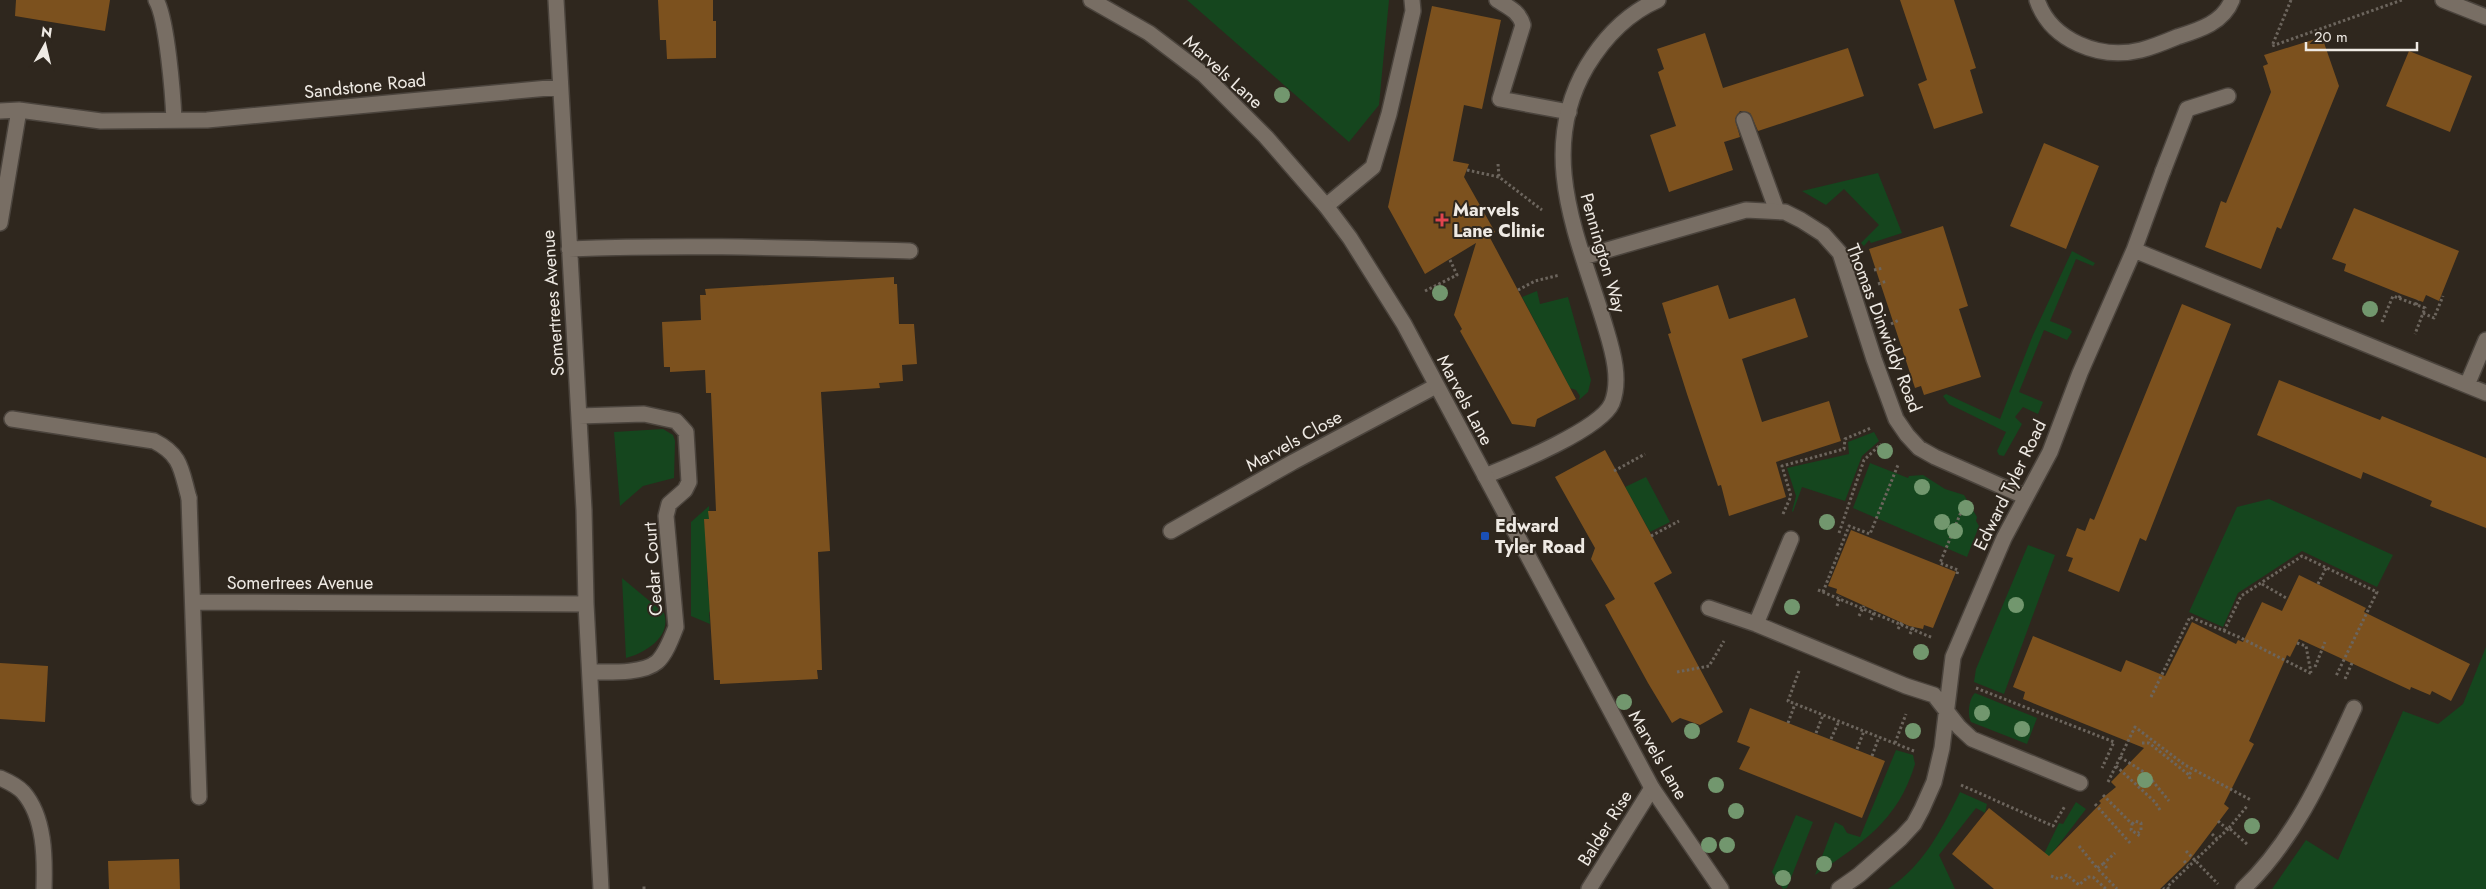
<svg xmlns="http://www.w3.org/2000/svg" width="2486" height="889" viewBox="0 0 2486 889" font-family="Jost,sans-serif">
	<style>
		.green { fill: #15461e }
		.building { fill: #7c511e }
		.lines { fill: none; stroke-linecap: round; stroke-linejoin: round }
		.lane-casing { stroke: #4b443d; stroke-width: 18 }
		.street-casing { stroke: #4b443d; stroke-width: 18 }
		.secondary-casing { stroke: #4b443d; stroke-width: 18 }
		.path { stroke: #6c655d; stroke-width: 3; stroke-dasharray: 2.5 2.5; stroke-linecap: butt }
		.lane { stroke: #786e64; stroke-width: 15 }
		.street { stroke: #786e64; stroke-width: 15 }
		.secondary { stroke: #786e64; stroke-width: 15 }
		.tree { fill: #72976e }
		.health-dot { fill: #e0444e; stroke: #2f271e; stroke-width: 2 }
		.transit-dot { fill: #1a4fb4; stroke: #2f271e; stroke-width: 2 }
		.labels { text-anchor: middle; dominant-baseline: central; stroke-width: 4; stroke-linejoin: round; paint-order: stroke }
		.street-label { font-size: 18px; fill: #efeae4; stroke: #2f271e }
		.poi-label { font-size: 18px; font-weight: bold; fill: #efeae4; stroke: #2f271e; text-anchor: start }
	</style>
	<rect width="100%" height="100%" fill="#2f271e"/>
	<!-- green -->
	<path class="green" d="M 1187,0 L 1389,0 L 1379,105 L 1349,142 Z
		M 1878,173 L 1902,233 L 1871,243 L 1869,240 L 1864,246 L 1861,243 L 1879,225 L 1844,189 L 1826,205 L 1802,191 Z
		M 2072,251 L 2095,263 L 2093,266 L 2076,259 L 2050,321 L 2070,329 L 2072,332 L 2067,340 L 2044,330 L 2019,392 L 2043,402 L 2038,414 L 2023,407 L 2015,417 L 2022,424 L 2004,456 L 1999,455 L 1997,451 L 2006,432 L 1949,404 L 1943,396 L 1946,394 L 2000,419 L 2033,335 Z
		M 1537,291 L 1540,304 L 1568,297 L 1591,380 L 1588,392 L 1579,400 L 1580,396 L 1576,390 L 1570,388 L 1522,297 Z
		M 663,429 L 673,435 L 675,441 L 674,478 L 643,486 L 620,506 L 614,432 Z
		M 1874,432 L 1879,441 L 1862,456 L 1845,501 L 1802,487 L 1793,512 L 1792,511 L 1796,496 L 1787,468 L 1849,454 L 1848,442 Z
		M 1870,463 L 1908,478 L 1909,476 L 1923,475 L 1945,489 L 1964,495 L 1977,517 L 1976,521 L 1979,526 L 1967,557 L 1853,508 Z
		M 1646,477 L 1670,522 L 1650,532 L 1625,487 Z
		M 2269,499 L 2393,555 L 2377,587 L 2302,551 L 2238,593 L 2223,627 L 2189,612 L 2237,507 Z
		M 709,506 L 709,519 L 704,520 L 712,571 L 707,572 L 708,589 L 713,590 L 714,611 L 709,612 L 710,624 L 691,616 L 691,522 Z
		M 2028,545 L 2055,555 L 2004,694 L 1974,682 L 1976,669 Z
		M 622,578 L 664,613 C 672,637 645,653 626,658 Z
		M 2486,647 L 2486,889 L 2272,889 L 2306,840 L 2338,860 L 2403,711 L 2438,724 L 2463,704 Z
		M 1975,693 L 2037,718 L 2027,744 L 1971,722 C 1967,715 1969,698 1975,693 Z
		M 1896,750 L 1913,755 L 1915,764 C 1898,821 1862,843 1815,875 L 1835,822 L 1843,826 L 1847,833 L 1860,837 Z
		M 1960,792 L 1987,804 L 1985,813 L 1976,808 L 1939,855 L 1955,889 L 1888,889 C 1924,865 1942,829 1960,792 Z
		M 2076,802 L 2086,809 L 2047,860 L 2043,856 L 2059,823 L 2063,824 Z
		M 1796,815 L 1813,822 L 1787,888 L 1783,889 L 1772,872 Z"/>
	<!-- building -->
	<path class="building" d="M 16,0 L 110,0 L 105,31 L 15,16 Z
		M 658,0 L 713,0 L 713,21 L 716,21 L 716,58 L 667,59 L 666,40 L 660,40 Z
		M 1900,0 L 1954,0 L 1976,68 L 1970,70 L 1983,113 L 1934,129 L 1918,84 L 1927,80 Z
		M 1432,6 L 1501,20 L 1482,109 L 1464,105 L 1453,161 L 1469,164 L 1464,177 L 1495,232 L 1489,236 L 1576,399 L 1537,419 L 1535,427 L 1512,424 L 1460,331 L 1462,329 L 1454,315 L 1476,243 L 1425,274 L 1388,207 Z
		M 1705,33 L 1723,88 L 1848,48 L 1864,96 L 1758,131 L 1750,113 L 1740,111 L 1735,119 L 1740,137 L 1724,142 L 1733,170 L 1669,192 L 1650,135 L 1676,126 L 1658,72 L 1664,69 L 1657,49 Z
		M 2322,37 L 2339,86 L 2281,229 L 2277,227 L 2261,269 L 2205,247 L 2221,201 L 2226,203 L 2271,92 L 2263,66 L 2268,64 L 2264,55 Z
		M 2409,51 L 2472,76 L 2450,132 L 2386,106 Z
		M 2044,143 L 2099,166 L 2066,249 L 2010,226 Z
		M 2354,208 L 2459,251 L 2439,301 L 2426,295 L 2423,302 L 2401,294 L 2344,271 L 2346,264 L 2332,259 Z
		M 1943,226 L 1968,306 L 1959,309 L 1981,377 L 1924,395 L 1921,386 L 1915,388 L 1869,249 Z
		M 894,277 L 894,284 L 897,284 L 899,324 L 914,324 L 917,364 L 902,365 L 903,381 L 879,383 L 880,388 L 821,392 L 830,551 L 818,552 L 822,670 L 817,670 L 818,679 L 720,684 L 720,680 L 714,680 L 704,519 L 709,519 L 708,511 L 716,511 L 711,393 L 706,393 L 705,370 L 670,372 L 670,367 L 664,367 L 662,322 L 701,320 L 700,295 L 706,295 L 705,289 Z
		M 1718,285 L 1729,319 L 1795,298 L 1808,337 L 1742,359 L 1762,422 L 1829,401 L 1841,441 L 1776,462 L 1786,497 L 1729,516 L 1721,485 L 1718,486 L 1687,394 L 1668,334 L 1671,333 L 1662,303 Z
		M 2182,304 L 2231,324 L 2146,541 L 2140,538 L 2119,592 L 2068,571 L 2073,558 L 2066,556 L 2077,528 L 2085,531 L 2090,518 L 2094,520 Z
		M 2279,380 L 2380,420 L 2382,416 L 2486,458 L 2486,528 L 2430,506 L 2432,501 L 2363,472 L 2361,479 L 2257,435 Z
		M 1605,450 L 1672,573 L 1654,583 L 1723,712 L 1700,725 L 1680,718 L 1672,723 L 1648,683 L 1605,605 L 1615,599 L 1591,559 L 1595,548 L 1555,477 Z
		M 1851,530 L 1956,572 L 1933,628 L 1924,625 L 1923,629 L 1909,626 L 1836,593 L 1837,589 L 1828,586 Z
		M 2299,575 L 2366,608 L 2364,612 L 2470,664 L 2451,701 L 2432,691 L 2430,695 L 2411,687 L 2410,690 L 2299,639 L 2290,657 L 2287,655 L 2249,741 L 2254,744 L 2224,804 L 2229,808 L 2189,861 L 2160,889 L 1994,889 L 1952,854 L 1989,808 L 2049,856 L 2101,803 L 2099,801 L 2116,787 L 2111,782 L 2144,748 L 2023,699 L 2025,692 L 2013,687 L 2033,636 L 2121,672 L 2126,660 L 2165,676 L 2192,622 L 2236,644 L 2238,640 L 2243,642 L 2262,602 L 2282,611 Z
		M 0,663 L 48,666 L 45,722 L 0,719 Z
		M 1750,708 L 1885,761 L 1862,818 L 1739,769 L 1750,747 L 1737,742 Z
		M 179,859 L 180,889 L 109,889 L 108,861 Z"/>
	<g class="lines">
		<!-- lane casing -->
		<g class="lane-casing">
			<path id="lane" d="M 1497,0 C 1508,7 1519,11 1523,25 L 1500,99 L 1569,112
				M 1744,120 L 1777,211
				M 2163,171 L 2187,109 L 2228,96
				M 1326,206 L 1373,167 L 1389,114 L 1413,11 L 1412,0
				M 12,419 L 154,441 C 182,455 181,470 189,498
				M 0,778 C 7,781 18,787 23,792 C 45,817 45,858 44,889"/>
		</g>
		<!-- street casing -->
		<g class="street-casing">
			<path id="street" d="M 156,0 C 167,18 173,96 174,120
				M 556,0 L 584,510 L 586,604 L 601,889
				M 2037,0 C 2051,41 2100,60 2141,50 C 2153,47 2165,42 2177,37 C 2199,30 2223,23 2232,0
				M 2443,0 L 2486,17
				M 0,111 L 19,110 L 101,121 L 207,120 L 559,87
				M 0,223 L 19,110
				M 569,249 C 683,244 796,248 910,251
				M 2134,250 L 2163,171
				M 1583,257 L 1746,210 L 1785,212 L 1801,220 L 1823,234 L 1840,253 L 1874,359 L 1896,419 L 1907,435 L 1919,448 L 1935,457 L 2026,497
				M 2467,385 L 2486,340
				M 579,416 L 644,414 L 676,421 L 686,432 L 689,482 L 685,490 L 669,504 L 666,516 L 676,627 C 672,637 666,654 657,662 C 643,674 609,672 591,672
				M 1485,476 C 1513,465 1601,429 1612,403 C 1621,380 1613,352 1606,329 C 1580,241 1535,154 1587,66 C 1604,38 1628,13 1658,0
				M 189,498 L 199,797
				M 1171,531 L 1293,462 L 1436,386
				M 194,602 L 586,604
				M 1709,608 L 1756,624 L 1906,686 L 1934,695 L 1959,727 L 1972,739 L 2080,783
				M 1756,624 L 1791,539
				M 1589,889 L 1652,788
				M 1839,889 L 1859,875 L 1901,838 L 1914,824 L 1922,809 L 1934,782 L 1942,748 L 1953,657 L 2004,538 L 2050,452 L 2080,373 L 2134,250 L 2486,393
				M 2243,889 C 2295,840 2325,771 2354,708"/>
		</g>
		<!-- secondary casing -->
		<g class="secondary-casing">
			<path id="secondary" d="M 1091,0 L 1149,33 L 1203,74 L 1266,137 L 1326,206 L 1350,238 L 1404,324 L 1652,788 L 1721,889"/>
		</g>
		<!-- path -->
		<path class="path" d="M 2291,0 L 2272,46 L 2402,0
			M 1498,164 L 1499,177
			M 1467,170 L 1499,177 L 1542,210
			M 1874,270 L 1883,268
			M 1878,284 L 1887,281
			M 1518,290 L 1535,281 L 1560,275
			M 1425,291 L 1457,275 L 1450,260
			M 2399,298 L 2401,294
			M 2416,305 L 2418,300
			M 2423,313 L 2434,318 L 2443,296
			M 2382,322 L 2393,296 L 2425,308 L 2415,334
			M 1891,324 L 1899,320
			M 1614,471 L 1645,454
			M 1783,514 L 1791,496 L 1782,466 L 1844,449 L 1845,439 L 1871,428
			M 1839,533 L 1864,460 L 1881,444
			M 1651,536 L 1679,521
			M 1957,574 L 1958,570 L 1940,563 L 1966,500
			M 2262,584 L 2288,599
			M 2318,584 L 2326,568
			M 1818,590 L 1933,638
			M 1823,592 L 1849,526 L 1870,534 L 1898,465
			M 1837,606 L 1840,596
			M 1859,616 L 1864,606
			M 1871,620 L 1875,610
			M 1898,629 L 1902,622
			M 2224,631 L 2241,596 L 2302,556 L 2377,592 L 2336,676
			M 1910,634 L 1914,626
			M 2297,643 L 2306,646 L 2311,673
			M 2315,667 L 2325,642
			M 1799,671 L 1788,701 L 1914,751
			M 1677,672 L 1709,666 L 1724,641
			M 2345,679 L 2352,663
			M 1976,688 L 2114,742 L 2102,768
			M 2151,697 L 2190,617 L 2239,637 L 2312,674
			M 1788,723 L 1795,704
			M 1816,733 L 1823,715
			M 1831,739 L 1839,721
			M 1895,743 L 1906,714
			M 2142,743 L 2149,743 L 2189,775
			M 1857,749 L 1864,731
			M 1872,756 L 1879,737
			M 2120,757 L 2147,774 L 2169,801
			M 2116,766 L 2155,802 L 2160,810
			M 2190,779 L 2189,775 L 2191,772
			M 2108,782 L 2135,727 L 2185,765 L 2251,800
			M 1961,785 L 2053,826 L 2065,806
			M 2103,795 L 2132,824 L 2131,830 L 2140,836
			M 2095,804 L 2131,844
			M 2218,821 L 2227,829
			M 2132,824 L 2135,821 L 2141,823 L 2141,830 L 2138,833
			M 2229,828 L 2248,805
			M 2212,834 L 2217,839
			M 2079,846 L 2097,868
			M 2186,851 L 2218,884
			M 2184,861 L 2188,865
			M 2103,864 L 2115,853
			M 2107,868 L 2103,864 L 2097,868 L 2117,889
			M 2051,876 L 2059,879 L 2067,875 L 2079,885 L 2088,877 L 2093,877 L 2106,889
			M 2163,888 L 2164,889
			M 644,889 L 644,886
			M 2169,889 L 2167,887 L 2229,828 L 2248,845"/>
		<!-- lane -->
		<use href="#lane" class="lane"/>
		<!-- street -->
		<use href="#street" class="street"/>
		<!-- secondary -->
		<use href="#secondary" class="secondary"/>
	</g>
	<!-- trees -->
	<g class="tree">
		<circle cx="1282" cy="95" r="8"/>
		<circle cx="1440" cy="293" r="8"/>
		<circle cx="2370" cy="309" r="8"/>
		<circle cx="1885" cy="451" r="8"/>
		<circle cx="1922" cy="487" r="8"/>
		<circle cx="1966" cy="508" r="8"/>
		<circle cx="1827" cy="522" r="8"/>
		<circle cx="1942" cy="522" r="8"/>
		<circle cx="1955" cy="531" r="8"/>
		<circle cx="2016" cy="605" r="8"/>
		<circle cx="1792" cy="607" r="8"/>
		<circle cx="1921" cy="652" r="8"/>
		<circle cx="1624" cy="702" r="8"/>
		<circle cx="1982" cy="713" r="8"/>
		<circle cx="2022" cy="729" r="8"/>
		<circle cx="1692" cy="731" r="8"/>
		<circle cx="1913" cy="731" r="8"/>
		<circle cx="2145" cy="780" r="8"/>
		<circle cx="1716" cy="785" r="8"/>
		<circle cx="1736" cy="811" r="8"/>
		<circle cx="2252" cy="826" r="8"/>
		<circle cx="1709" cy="845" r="8"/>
		<circle cx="1727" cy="845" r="8"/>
		<circle cx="1824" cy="864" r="8"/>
		<circle cx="1783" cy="878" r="8"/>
	</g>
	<!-- markers -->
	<path class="health-dot" d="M1439.5 212.5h5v5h5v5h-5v5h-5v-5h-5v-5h5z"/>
	<rect class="transit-dot" x="1480" y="531" width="10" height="10" rx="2.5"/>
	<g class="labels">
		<!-- street labels -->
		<g class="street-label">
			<text transform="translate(1223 72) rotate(42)">Marvels Lane</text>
			<text transform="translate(365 86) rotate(-6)">Sandstone Road</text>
			<text transform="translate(1603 253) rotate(74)">Pennington Way</text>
			<text transform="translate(553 303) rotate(-94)">Somertrees Avenue</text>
			<text transform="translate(1884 328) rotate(69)">Thomas Dinwiddy Road</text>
			<text transform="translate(1465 400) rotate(62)">Marvels Lane</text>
			<text transform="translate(1294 441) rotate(-29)">Marvels Close</text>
			<text transform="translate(2010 485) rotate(-64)">Edward Tyler Road</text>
			<text transform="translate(653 569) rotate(-94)">Cedar Court</text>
			<text x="300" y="583">Somertrees Avenue</text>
			<text transform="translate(1658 755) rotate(60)">Marvels Lane</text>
			<text transform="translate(1605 828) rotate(-58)">Balder Rise</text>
		</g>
		<!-- poi labels -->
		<g class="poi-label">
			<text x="1453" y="210">Marvels<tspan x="1453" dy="21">Lane Clinic</tspan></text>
			<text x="1495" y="526">Edward<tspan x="1495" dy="21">Tyler Road</tspan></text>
		</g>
	</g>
	<!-- north arrow -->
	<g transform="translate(45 45) rotate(8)" stroke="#2f271e" stroke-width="4" paint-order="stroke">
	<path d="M0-4L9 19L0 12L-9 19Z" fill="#efeae4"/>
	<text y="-8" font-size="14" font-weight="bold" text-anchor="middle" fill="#efeae4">N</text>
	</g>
	<!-- scale -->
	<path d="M2306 42v8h111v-8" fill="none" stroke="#efeae4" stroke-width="2.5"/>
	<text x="2314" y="42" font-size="15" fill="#efeae4" stroke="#2f271e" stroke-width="4" paint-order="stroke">20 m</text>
</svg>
